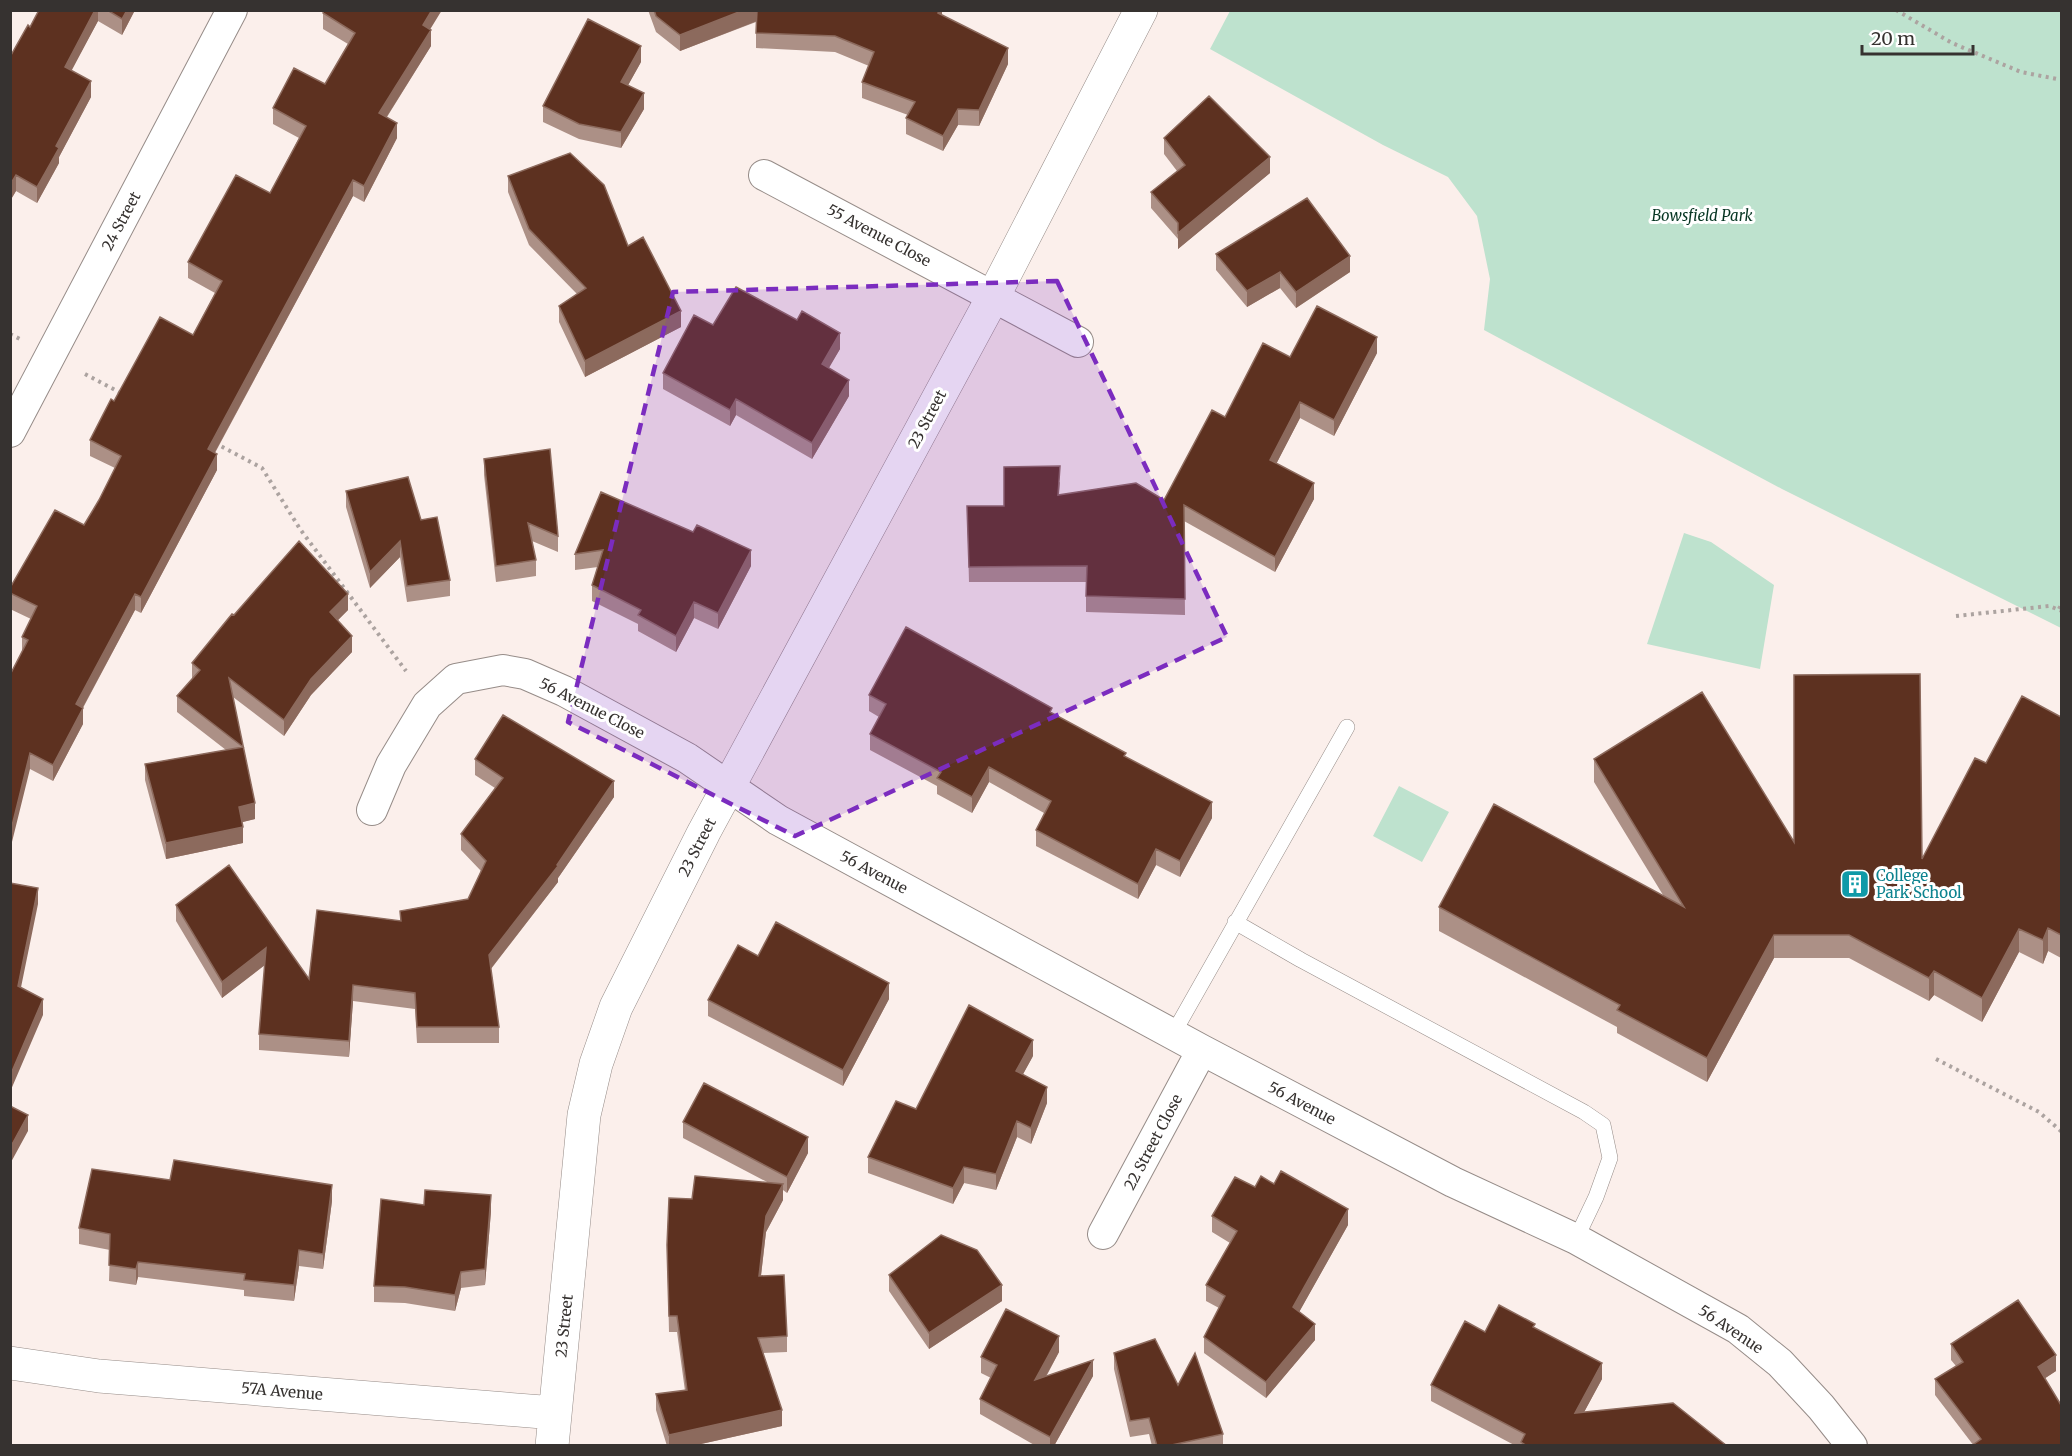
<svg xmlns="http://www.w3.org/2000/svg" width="2072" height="1456" viewBox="0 0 2072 1456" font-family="Merriweather,serif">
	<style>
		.green { fill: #bee2ce }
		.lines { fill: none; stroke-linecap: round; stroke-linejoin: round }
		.service-casing { stroke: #968c88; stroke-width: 16 }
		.minor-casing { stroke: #968c88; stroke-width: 32 }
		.tertiary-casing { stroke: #968c88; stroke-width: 34 }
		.path { stroke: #aca3a0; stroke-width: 4; stroke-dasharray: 3 4.5; stroke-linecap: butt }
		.service { stroke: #fff; stroke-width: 15 }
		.minor { stroke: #fff; stroke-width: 30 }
		.tertiary { stroke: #fff; stroke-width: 33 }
		.wall { fill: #ac9086 }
		.shaded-wall { fill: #8c6a5d }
		.building { fill: #5d3120; stroke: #8c6a5d; stroke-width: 1.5 }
		.marked { fill: #7b2cbf; fill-opacity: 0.2; stroke: #7b2cbf; stroke-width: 4.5; stroke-dasharray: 12 8; stroke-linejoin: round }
		.labels { text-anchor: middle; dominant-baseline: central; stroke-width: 6; stroke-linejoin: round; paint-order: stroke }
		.park-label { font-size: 15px; font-style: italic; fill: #073623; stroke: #fff }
		.street-label { font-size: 15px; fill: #363230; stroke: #fff }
		.culture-label { font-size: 15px; fill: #0d838f; stroke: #fff; text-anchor: start }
	</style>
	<rect width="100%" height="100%" fill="#fbefeb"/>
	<!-- green -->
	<path class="green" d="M 1230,11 L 2061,11 L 2061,628 L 1782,489 L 1484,330 L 1490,279 L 1477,216 L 1448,177 L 1383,145 L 1210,49 Z
		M 1684,533 L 1711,542 L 1774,585 L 1760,669 L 1647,644 Z
		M 1399,786 L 1449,812 L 1422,862 L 1373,836 Z"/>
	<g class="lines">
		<!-- service casing -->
		<g class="service-casing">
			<path id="service" d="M 1235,922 L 1301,960 L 1584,1112 L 1603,1125 L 1610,1158 L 1596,1197 L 1576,1239
				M 1173,1034 L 1347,727"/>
		</g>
		<!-- minor casing -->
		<g class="minor-casing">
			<path id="minor" d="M 764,175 L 1078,342
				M 10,432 L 232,10
				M 372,810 L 391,765 L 427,705 L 456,679 L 503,670 L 525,674 L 564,691 L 687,758 L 778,820 L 1202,1050 L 1453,1182 L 1576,1239 L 1738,1329 L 1780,1363 L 1821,1407 L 1852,1446
				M 1103,1234 L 1202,1050"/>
		</g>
		<!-- tertiary casing -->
		<g class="tertiary-casing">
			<path id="tertiary" d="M 10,1363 L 99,1376 L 555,1413
				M 552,1446 L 584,1115 L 596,1064 L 616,1007 L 704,832 L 993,297 L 1141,10"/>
		</g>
		<!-- path -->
		<path class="path" d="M 1896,10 L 1952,43 L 2021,72 L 2062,80
			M 10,334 L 20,339
			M 85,374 L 121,393
			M 215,443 L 262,468 L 300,529 L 406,671
			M 2059,609 L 2062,603
			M 1956,616 L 2049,606 L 2062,611
			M 1936,1059 L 2039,1112 L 2062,1132"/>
		<!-- service -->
		<use href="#service" class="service"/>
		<!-- minor -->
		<use href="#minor" class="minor"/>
		<!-- tertiary -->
		<use href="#tertiary" class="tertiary"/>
	</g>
	<!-- wall -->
	<path class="wall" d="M 39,10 L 135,10 L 122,35 L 98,21 L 71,70 L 91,97 L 59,157 L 59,163 L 37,203 L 16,191 L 10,201 L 10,57 L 30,27 Z
		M 648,10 L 942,10 L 942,15 L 1008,64 L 979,126 L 958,125 L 943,151 L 906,134 L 906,118 L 908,115 L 862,98 L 862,82 L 869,66 L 835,52 L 756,48 L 756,22 L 680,51 L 656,32 Z
		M 323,13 L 430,29 L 431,46 L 387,117 L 397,138 L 364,202 L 353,196 L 215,453 L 217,470 L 141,613 L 135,610 L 83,708 L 83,724 L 53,781 L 30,769 L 22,651 L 22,637 L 31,619 L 10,609 L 10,588 L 84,525 L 99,500 L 115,468 L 90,456 L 90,440 L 114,401 L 193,335 L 215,293 L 188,278 L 188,262 L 270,193 L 299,138 L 273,124 L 273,108 L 325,84 L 348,44 L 323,29 Z
		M 641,62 L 628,85 L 644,109 L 621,148 L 579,139 L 543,122 L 543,106 Z
		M 1164,138 L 1270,173 L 1178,249 L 1178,239 L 1151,208 L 1151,192 L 1177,171 L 1164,154 Z
		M 508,176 L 628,246 L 681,327 L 585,377 L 559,322 L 559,306 L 577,294 L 529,245 L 508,192 Z
		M 1216,254 L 1350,272 L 1296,308 L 1280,288 L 1247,307 L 1216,270 Z
		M 713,325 L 840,349 L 828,368 L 849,396 L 812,459 L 736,415 L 730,426 L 663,389 L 663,373 Z
		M 1377,353 L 1334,436 L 1300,418 L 1276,464 L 1314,499 L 1275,572 L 1184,521 L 1185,615 L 1086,612 L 1086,582 L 969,582 L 967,506 L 1004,506 L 1060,482 L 1059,495 L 1164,500 L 1225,417 L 1290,357 Z
		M 484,459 L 558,536 L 558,552 L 532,541 L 536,560 L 536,576 L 496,582 L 484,475 Z
		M 346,491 L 421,520 L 450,580 L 450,596 L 407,602 L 400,557 L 370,588 L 346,507 Z
		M 601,492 L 751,566 L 718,629 L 694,618 L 676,652 L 638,631 L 638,624 L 592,601 L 592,585 L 598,567 L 575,570 L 575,554 Z
		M 348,610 L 337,621 L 352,652 L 311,695 L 284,736 L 233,697 L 255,819 L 242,822 L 243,843 L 166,859 L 145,780 L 145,764 L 226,750 L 177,712 L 177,696 L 192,679 L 192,663 L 234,615 Z
		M 869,695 L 1052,714 L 1126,757 L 1212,818 L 1180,877 L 1156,865 L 1138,899 L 1036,846 L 1036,830 L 1044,813 L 989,782 L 972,813 L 937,794 L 937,786 L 870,750 L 870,734 L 879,717 L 869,711 Z
		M 2061,717 L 2061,958 L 2048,951 L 2043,964 L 2019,952 L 1982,1022 L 1934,995 L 1929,1001 L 1849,958 L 1774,958 L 1707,1082 L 1617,1033 L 1617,1027 L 1439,931 L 1439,907 L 1663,895 L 1594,782 L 1594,759 L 1794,842 L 1922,859 L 1986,763 Z
		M 475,759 L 614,797 L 558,878 L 558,882 L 491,969 L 499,1027 L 499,1043 L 417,1043 L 415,1009 L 353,1001 L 349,1057 L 259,1050 L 259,1034 L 265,965 L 222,998 L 176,921 L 176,905 L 309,979 L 400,921 L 400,911 L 468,899 L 481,871 L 461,850 L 461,834 L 495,788 L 475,775 Z
		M 758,956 L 889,999 L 843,1086 L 708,1016 L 708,1000 Z
		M 1033,1056 L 1023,1074 L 1047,1103 L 1031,1144 L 1017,1137 L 996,1190 L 964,1183 L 953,1204 L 868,1173 L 868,1157 Z
		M 683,1122 L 808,1153 L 787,1193 L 783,1190 L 783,1200 L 766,1232 L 761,1276 L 787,1336 L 787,1352 L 763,1353 L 782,1426 L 692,1446 L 667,1446 L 656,1410 L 656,1394 L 685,1391 L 677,1332 L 669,1332 L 667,1245 L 692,1199 L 769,1183 L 683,1138 Z
		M 1255,1187 L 1348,1225 L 1299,1312 L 1315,1340 L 1266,1398 L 1204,1353 L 1204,1337 L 1219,1308 L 1206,1301 L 1206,1285 L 1230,1243 L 1212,1232 L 1212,1216 Z
		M 332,1201 L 323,1269 L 299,1266 L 294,1301 L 244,1296 L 244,1290 L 138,1277 L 136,1285 L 109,1281 L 110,1250 L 79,1244 L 79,1228 Z
		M 424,1205 L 491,1211 L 485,1285 L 461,1288 L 455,1311 L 405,1303 L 374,1302 L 374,1286 Z
		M 889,1275 L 1002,1301 L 929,1349 L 889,1291 Z
		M 1535,1328 L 1602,1379 L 1584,1412 L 1727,1446 L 1516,1446 L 1431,1401 L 1431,1385 L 1485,1332 Z
		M 1951,1344 L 2056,1371 L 2045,1378 L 2061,1446 L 1974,1446 L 1935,1395 L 1935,1379 L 1956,1366 L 1951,1360 Z
		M 1059,1352 L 1046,1377 L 1093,1376 L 1054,1446 L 1036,1446 L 980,1414 L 980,1399 L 991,1378 L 981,1373 L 981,1357 Z
		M 1114,1353 L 1178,1385 L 1223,1434 L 1223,1446 L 1152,1446 L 1149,1434 L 1130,1437 L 1114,1369 Z"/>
	<!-- shaded-wall -->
	<path class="shaded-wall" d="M 95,10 L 98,10 L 98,21 L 65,83 L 65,67 Z
		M 127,10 L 135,10 L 122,35 L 122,19 Z
		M 432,10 L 442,10 L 423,41 L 423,25 Z
		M 744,10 L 757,10 L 757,21 L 680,51 L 680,35 Z
		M 939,10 L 942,10 L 942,18 L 938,13 Z
		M 431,30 L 431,46 L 379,129 L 379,113 Z
		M 641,46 L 641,62 L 621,98 L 621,82 Z
		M 1008,48 L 1008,64 L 979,126 L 979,110 Z
		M 91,81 L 91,97 L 59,157 L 59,163 L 37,203 L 37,187 L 56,146 Z
		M 644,93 L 644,109 L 621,148 L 621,132 Z
		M 958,109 L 958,125 L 943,151 L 943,136 Z
		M 397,123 L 397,138 L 364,202 L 364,186 Z
		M 1270,157 L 1270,173 L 1178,249 L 1178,233 Z
		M 16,175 L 16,191 L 10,201 L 10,185 Z
		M 353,180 L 353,196 L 208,465 L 208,449 Z
		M 1350,256 L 1350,272 L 1296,308 L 1296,292 Z
		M 1280,272 L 1280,288 L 1247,307 L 1247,291 Z
		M 681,311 L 681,327 L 585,377 L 585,361 Z
		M 840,333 L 840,349 L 822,380 L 822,364 Z
		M 1377,337 L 1377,353 L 1334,436 L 1334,420 Z
		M 849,380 L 849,396 L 812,459 L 812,443 Z
		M 736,399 L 736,415 L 730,426 L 730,410 Z
		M 1300,402 L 1300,418 L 1270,476 L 1270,460 Z
		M 217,454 L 217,470 L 141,613 L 141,597 Z
		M 1314,483 L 1314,499 L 1275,572 L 1275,557 Z
		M 400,541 L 400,557 L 370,588 L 370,572 Z
		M 751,550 L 751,566 L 718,629 L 718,613 Z
		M 135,594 L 135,610 L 76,720 L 76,704 Z
		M 348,594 L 348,610 L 330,628 L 330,612 Z
		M 694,602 L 694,618 L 676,652 L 676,636 Z
		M 352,636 L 352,652 L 311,695 L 284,736 L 284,720 L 311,679 Z
		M 83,708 L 83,724 L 53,781 L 53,765 Z
		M 30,753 L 30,769 L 10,850 L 10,834 Z
		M 989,767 L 989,782 L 972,813 L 972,797 Z
		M 614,781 L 614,797 L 558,878 L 558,882 L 489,971 L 489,955 L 557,865 Z
		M 1212,802 L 1212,818 L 1180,877 L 1180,861 Z
		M 255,803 L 255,819 L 239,823 L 239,807 Z
		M 243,827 L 243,843 L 166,859 L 166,843 Z
		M 1156,849 L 1156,865 L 1138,899 L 1138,884 Z
		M 38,888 L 38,904 L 18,1002 L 18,986 Z
		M 2048,928 L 2048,951 L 2043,964 L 2043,940 Z
		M 2019,929 L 2019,952 L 1982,1022 L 1982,998 Z
		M 1774,935 L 1774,958 L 1707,1082 L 1707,1058 Z
		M 266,948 L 266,964 L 222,998 L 222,982 Z
		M 1934,971 L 1934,995 L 1929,1001 L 1929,978 Z
		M 889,983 L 889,999 L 843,1086 L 843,1070 Z
		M 353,985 L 353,1001 L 349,1057 L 349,1041 Z
		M 43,999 L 43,1015 L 10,1092 L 10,1076 Z
		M 1033,1040 L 1033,1056 L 1016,1087 L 1016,1071 Z
		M 1047,1087 L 1047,1103 L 1031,1144 L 1031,1128 Z
		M 28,1115 L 28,1131 L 10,1164 L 10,1148 Z
		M 1017,1121 L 1017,1137 L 996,1190 L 996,1174 Z
		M 808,1137 L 808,1153 L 787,1193 L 787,1177 Z
		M 964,1167 L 964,1183 L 953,1204 L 953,1188 Z
		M 783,1184 L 783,1200 L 766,1232 L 759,1292 L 759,1276 L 766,1216 Z
		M 332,1185 L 332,1201 L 323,1269 L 323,1254 Z
		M 491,1195 L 491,1211 L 485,1285 L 485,1269 Z
		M 1348,1209 L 1348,1225 L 1293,1323 L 1293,1307 Z
		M 299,1250 L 299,1266 L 294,1301 L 294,1285 Z
		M 138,1262 L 138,1277 L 136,1285 L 136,1269 Z
		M 461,1272 L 461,1288 L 455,1311 L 455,1295 Z
		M 1002,1285 L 1002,1301 L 929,1349 L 929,1333 Z
		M 1315,1324 L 1315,1340 L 1266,1398 L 1266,1382 Z
		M 1059,1336 L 1059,1352 L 1035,1396 L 1035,1380 Z
		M 2056,1355 L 2056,1371 L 2038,1383 L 2038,1367 Z
		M 1093,1360 L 1093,1376 L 1054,1446 L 1050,1446 L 1050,1437 Z
		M 1602,1363 L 1602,1379 L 1575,1429 L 1575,1413 Z
		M 782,1410 L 782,1426 L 692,1446 L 669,1446 L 669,1435 Z"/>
	<!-- building -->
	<path class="building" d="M 39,10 L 95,10 L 65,67 L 91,81 L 56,146 L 59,148 L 37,187 L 16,175 L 10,185 L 10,57 L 28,25 L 30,27 Z
		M 107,10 L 127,10 L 122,19 Z
		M 324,10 L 432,10 L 423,25 L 431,30 L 379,113 L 397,123 L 364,186 L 353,180 L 208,449 L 217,454 L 141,597 L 135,594 L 76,704 L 83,708 L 53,765 L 30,753 L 10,834 L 10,675 L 28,640 L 22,637 L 37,606 L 10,593 L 10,588 L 55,510 L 84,525 L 99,500 L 121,456 L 90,440 L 111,399 L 114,401 L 160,317 L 193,335 L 222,281 L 188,262 L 236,175 L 270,193 L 306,126 L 273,108 L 294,68 L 325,84 L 355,33 L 323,13 Z
		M 654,10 L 744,10 L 680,35 L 656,16 Z
		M 757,10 L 939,10 L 938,13 L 1008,48 L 979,110 L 958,109 L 943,136 L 906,118 L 915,102 L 862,82 L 874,52 L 835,36 L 756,33 Z
		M 588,19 L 641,46 L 621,82 L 644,93 L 621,132 L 579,124 L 543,106 Z
		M 1209,96 L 1270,157 L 1178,233 L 1178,223 L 1151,192 L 1185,165 L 1164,138 Z
		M 570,153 L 604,185 L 628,246 L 643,237 L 681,311 L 585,361 L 559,306 L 586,288 L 529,229 L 508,176 Z
		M 1307,198 L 1350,256 L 1296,292 L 1280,272 L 1247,291 L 1216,254 Z
		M 736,287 L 797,320 L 802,311 L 840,333 L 822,364 L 849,380 L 812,443 L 736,399 L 730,410 L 663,373 L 694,315 L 713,325 Z
		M 1317,306 L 1377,337 L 1334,420 L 1300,402 L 1270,460 L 1314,483 L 1275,557 L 1184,505 L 1185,599 L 1086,596 L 1087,566 L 969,567 L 967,506 L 1004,506 L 1004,467 L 1060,466 L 1058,495 L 1136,483 L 1164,500 L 1212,410 L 1225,417 L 1263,343 L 1290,357 Z
		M 550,449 L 558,536 L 528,523 L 536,560 L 496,566 L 484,459 Z
		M 408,477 L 421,520 L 437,517 L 450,580 L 407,586 L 400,541 L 370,572 L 346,491 Z
		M 601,492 L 693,532 L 697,525 L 751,550 L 718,613 L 694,602 L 676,636 L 638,615 L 641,610 L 592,585 L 603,550 L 575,554 Z
		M 299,541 L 348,594 L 330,612 L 352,636 L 311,679 L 284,720 L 229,678 L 255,803 L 239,807 L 243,827 L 166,843 L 145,764 L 243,747 L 177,696 L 200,670 L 192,663 L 232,614 L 234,615 Z
		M 906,627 L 1052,708 L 1050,712 L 1126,753 L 1124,756 L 1212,802 L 1180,861 L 1156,849 L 1138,884 L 1036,830 L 1051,801 L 989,767 L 972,797 L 937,778 L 941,772 L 870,734 L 886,704 L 869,695 Z
		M 1920,674 L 1922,859 L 1975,758 L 1986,763 L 2022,696 L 2061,717 L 2061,935 L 2048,928 L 2043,940 L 2019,929 L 1982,998 L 1934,971 L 1929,978 L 1849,935 L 1774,935 L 1707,1058 L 1617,1010 L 1620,1005 L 1439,907 L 1494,804 L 1684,907 L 1594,759 L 1702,692 L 1794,842 L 1794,675 Z
		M 503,715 L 614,781 L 557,865 L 558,866 L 489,955 L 499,1027 L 417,1027 L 415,993 L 353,985 L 349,1041 L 259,1034 L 266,948 L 222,982 L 176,905 L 229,865 L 309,979 L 317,910 L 401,921 L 400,911 L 468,899 L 486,861 L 461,834 L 503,778 L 475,759 Z
		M 10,883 L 38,888 L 18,986 L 43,999 L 10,1076 Z
		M 776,922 L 889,983 L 843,1070 L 708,1000 L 738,945 L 758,956 Z
		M 969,1005 L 1033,1040 L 1016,1071 L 1047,1087 L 1031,1128 L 1017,1121 L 996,1174 L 964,1167 L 953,1188 L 868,1157 L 896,1101 L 916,1109 Z
		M 704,1083 L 808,1137 L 787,1177 L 683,1122 Z
		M 10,1106 L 28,1115 L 10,1148 Z
		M 174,1160 L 332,1185 L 323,1254 L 299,1250 L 294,1285 L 244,1280 L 245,1274 L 138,1262 L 136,1269 L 109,1265 L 110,1234 L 79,1228 L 92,1169 L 170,1180 Z
		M 1281,1171 L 1348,1209 L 1293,1307 L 1315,1324 L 1266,1382 L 1204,1337 L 1225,1296 L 1206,1285 L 1237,1231 L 1212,1216 L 1235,1177 L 1255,1187 L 1261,1176 L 1274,1184 Z
		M 695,1176 L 783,1184 L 766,1216 L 759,1276 L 784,1275 L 787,1336 L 758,1338 L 782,1410 L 669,1435 L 656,1394 L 687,1390 L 677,1316 L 669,1316 L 667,1245 L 669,1198 L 692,1199 Z
		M 425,1190 L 491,1195 L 485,1269 L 461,1272 L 455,1295 L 405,1287 L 374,1286 L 381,1199 L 424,1205 Z
		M 941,1235 L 977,1250 L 1002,1285 L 929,1333 L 889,1275 Z
		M 2018,1300 L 2056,1355 L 2038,1367 L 2061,1405 L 2061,1446 L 1975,1446 L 1974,1444 L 1981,1439 L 1935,1379 L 1963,1362 L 1951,1344 Z
		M 1499,1305 L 1535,1324 L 1533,1327 L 1602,1363 L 1575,1413 L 1673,1403 L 1727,1446 L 1527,1446 L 1521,1442 L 1525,1434 L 1431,1385 L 1465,1321 L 1485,1332 Z
		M 1006,1309 L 1059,1336 L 1035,1380 L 1093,1360 L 1050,1437 L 980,1399 L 997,1365 L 981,1357 Z
		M 1155,1339 L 1178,1385 L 1195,1353 L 1223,1434 L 1167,1446 L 1157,1446 L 1149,1418 L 1130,1421 L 1114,1353 Z"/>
	<!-- marked area -->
	<path class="marked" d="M 1057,281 L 1227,637 L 795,836 L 568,722 L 673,292 Z"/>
	<!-- icons -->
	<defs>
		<g id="building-square" transform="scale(1.5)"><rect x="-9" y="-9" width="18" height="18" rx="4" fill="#0f9aa8" stroke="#fff"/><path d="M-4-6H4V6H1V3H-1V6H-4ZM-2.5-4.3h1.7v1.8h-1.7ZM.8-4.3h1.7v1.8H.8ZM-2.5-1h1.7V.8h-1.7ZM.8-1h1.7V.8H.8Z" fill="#fff"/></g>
	</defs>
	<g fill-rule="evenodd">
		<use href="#building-square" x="1855" y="884"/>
	</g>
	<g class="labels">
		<!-- park labels -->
		<g class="park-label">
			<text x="1702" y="215">Bowsfield Park</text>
		</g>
		<!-- street labels -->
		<g class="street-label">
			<text transform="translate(121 221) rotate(-62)">24 Street</text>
			<text transform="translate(879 235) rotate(28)">55 Avenue Close</text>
			<text transform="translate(927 419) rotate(-62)">23 Street</text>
			<text transform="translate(592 708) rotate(27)">56 Avenue Close</text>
			<text transform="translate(697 847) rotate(-63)">23 Street</text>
			<text transform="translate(874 872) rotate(28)">56 Avenue</text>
			<text transform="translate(1302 1103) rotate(28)">56 Avenue</text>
			<text transform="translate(1153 1142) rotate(-62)">22 Street Close</text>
			<text transform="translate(564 1326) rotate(-84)">23 Street</text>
			<text transform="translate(1731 1329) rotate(34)">56 Avenue</text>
			<text transform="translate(282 1391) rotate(5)">57A Avenue</text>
		</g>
		<!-- culture labels -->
		<g class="culture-label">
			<text x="1876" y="875">College<tspan x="1876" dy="17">Park School</tspan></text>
		</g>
	</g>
	<!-- border -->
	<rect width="2072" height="1456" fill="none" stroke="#363230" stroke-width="24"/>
	<!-- scale -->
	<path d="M1862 45v9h111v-9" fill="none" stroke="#363230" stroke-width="3"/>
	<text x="1871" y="45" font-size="18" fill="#363230" stroke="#ffffff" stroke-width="4.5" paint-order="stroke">20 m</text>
</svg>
